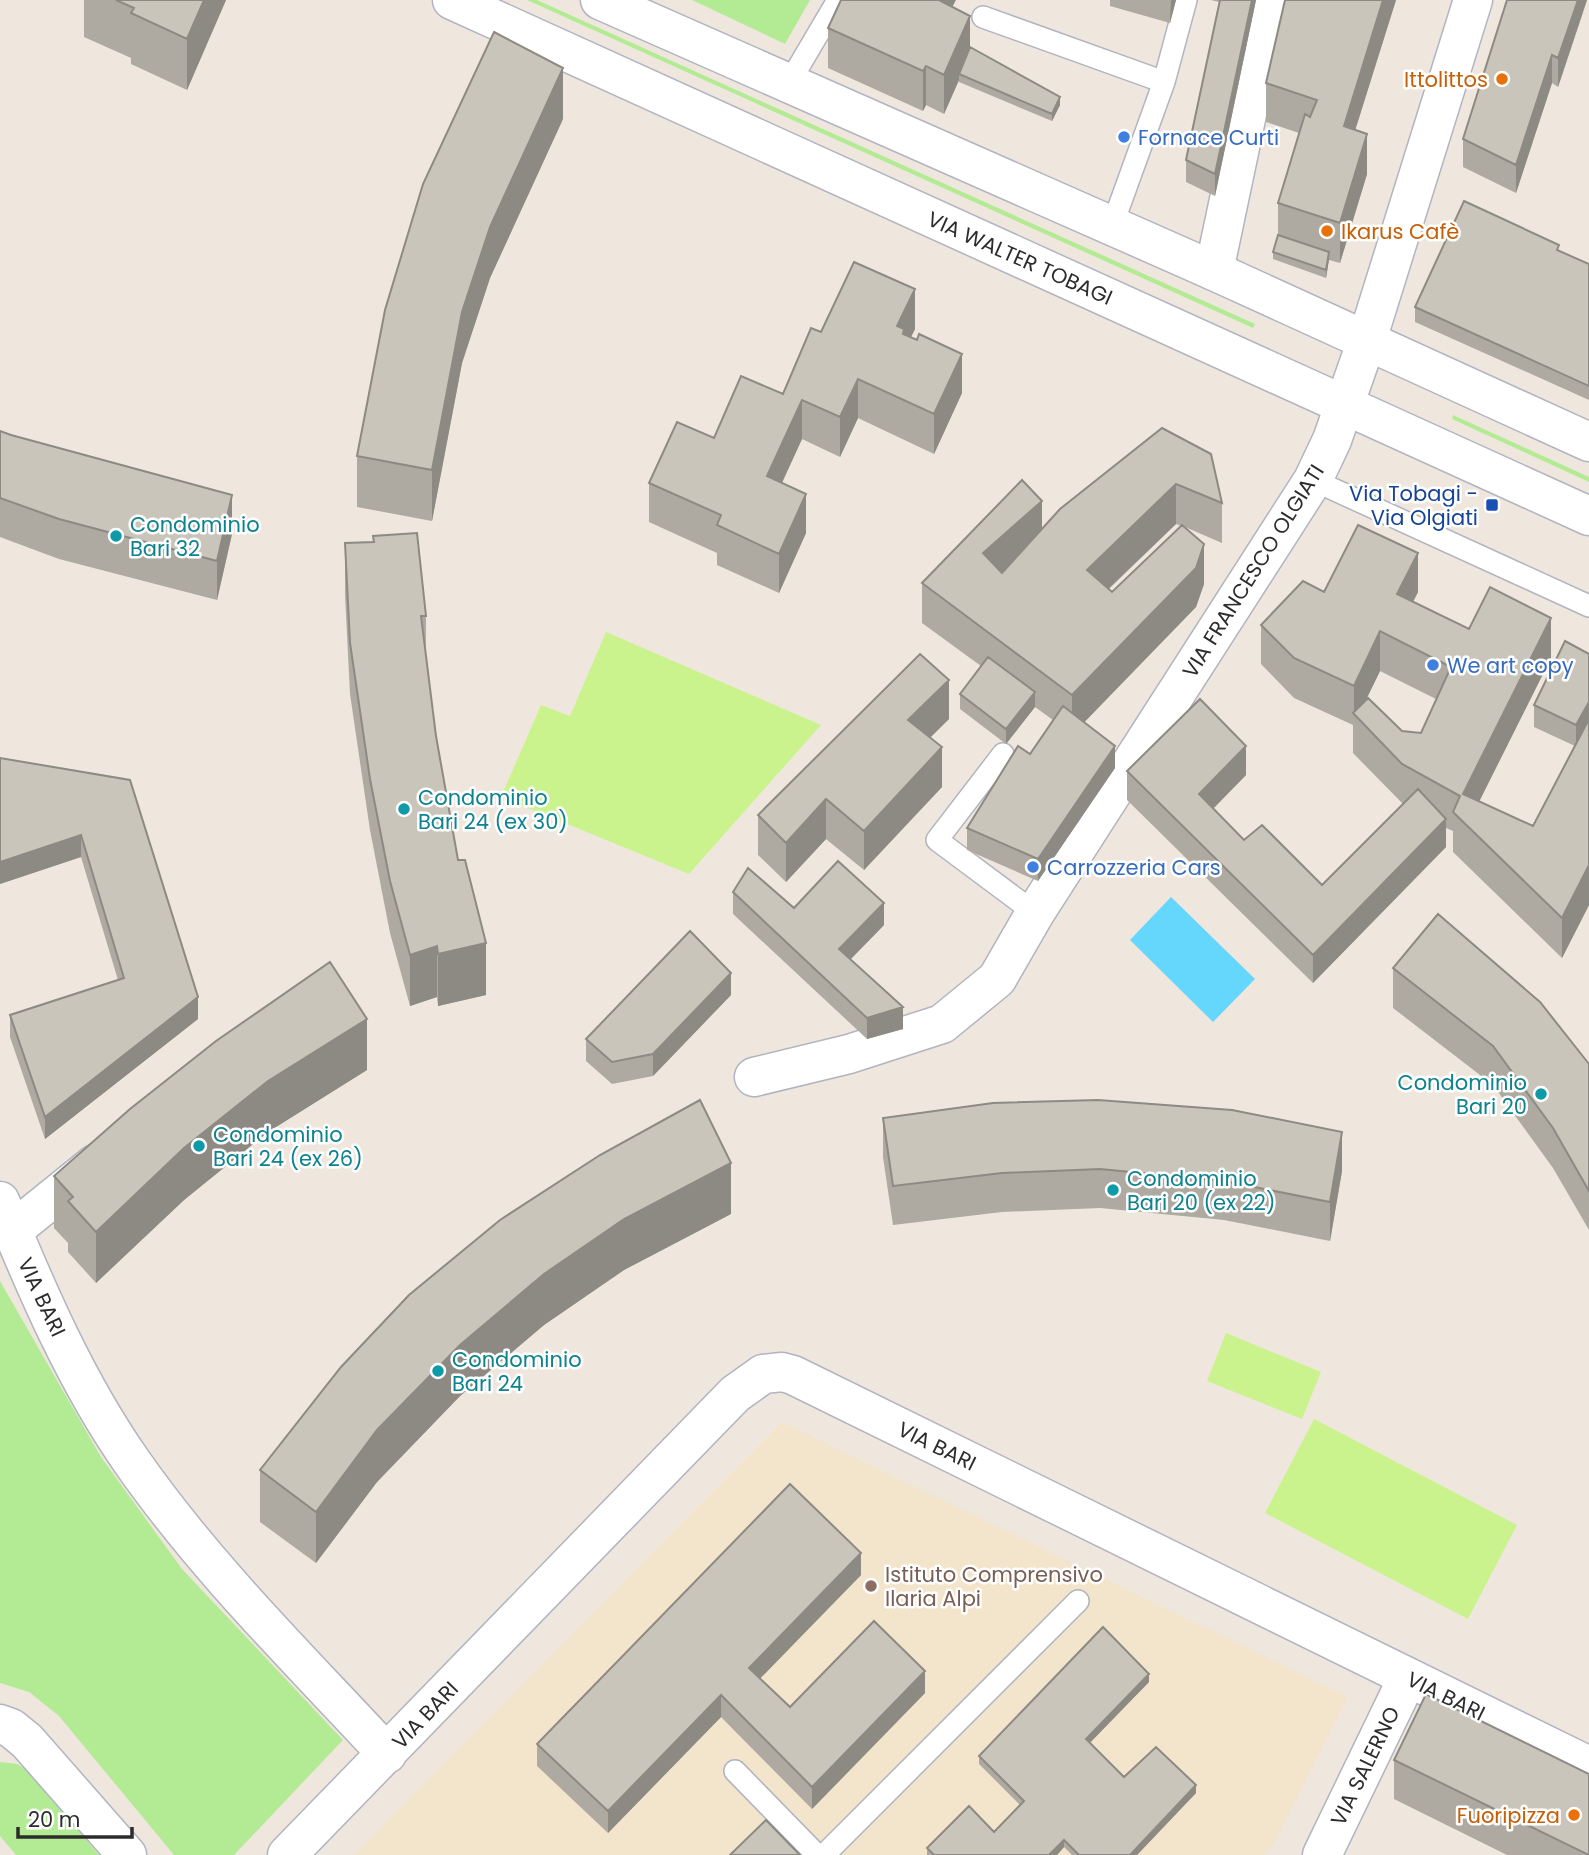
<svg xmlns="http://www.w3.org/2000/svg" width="1589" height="1855" viewBox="0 0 1589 1855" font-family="Poppins,sans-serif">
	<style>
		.education { fill: #f2e5cb }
		.green { fill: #b3eb94 }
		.pitch { fill: #caf38e }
		.water { fill: #65d6fc }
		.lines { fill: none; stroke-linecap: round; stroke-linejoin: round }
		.service-casing { stroke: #b1b4c1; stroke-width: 24 }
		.minor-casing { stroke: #b1b4c1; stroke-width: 41 }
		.tertiary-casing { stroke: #b1b4c1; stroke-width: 41 }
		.service { stroke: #fff; stroke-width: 21 }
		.minor { stroke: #fff; stroke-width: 38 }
		.tertiary { stroke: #fff; stroke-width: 38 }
		.wall { fill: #aea9a1; fill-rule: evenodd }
		.shaded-wall { fill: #8d8a83 }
		.building { fill: #cac5bb; stroke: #8d8a83; stroke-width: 2 }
		.food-dot { fill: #e8710a; stroke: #fff; stroke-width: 2.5 }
		.shop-dot { fill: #3f7fe0; stroke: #fff; stroke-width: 2.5 }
		.transit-dot { fill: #1a4fb4; stroke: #fff; stroke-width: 2.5 }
		.culture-dot { fill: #0f9aa8; stroke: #fff; stroke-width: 2.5 }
		.education-dot { fill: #8d6e63; stroke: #fff; stroke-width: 2.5 }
		.labels { text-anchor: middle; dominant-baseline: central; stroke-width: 5; stroke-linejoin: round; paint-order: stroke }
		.food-label { font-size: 21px; fill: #c56008; stroke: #fff; text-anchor: end }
		.shop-label { font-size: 21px; fill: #366cbe; stroke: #fff; text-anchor: start }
		.street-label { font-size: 21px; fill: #2c2c2c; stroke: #fff }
		.transit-label { font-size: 21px; fill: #164399; stroke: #fff; text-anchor: end }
		.culture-label { font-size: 21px; fill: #0d838f; stroke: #fff; text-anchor: start }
		.education-label { font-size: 21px; fill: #785e54; stroke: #fff; text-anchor: start }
	</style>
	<rect width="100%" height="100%" fill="#efe7dd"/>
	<!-- education -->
	<path class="education" d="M 782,1422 L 1348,1697 L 1272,1847 L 1264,1855 L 353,1855 Z"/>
	<!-- green -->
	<path class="green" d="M 527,0 L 537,0 L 1255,324 L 1253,328 Z
		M 692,0 L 810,0 L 785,44 Z
		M 1453,415 L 1589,477 L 1589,482 L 1452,419 Z
		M 0,1281 L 101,1457 L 182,1569 L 343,1740 L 234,1855 L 174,1855 L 59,1716 L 29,1692 L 0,1683 Z
		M 0,1762 L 17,1764 L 29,1771 L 99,1855 L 16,1855 L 0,1836 Z"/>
	<!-- pitch -->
	<path class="pitch" d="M 606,632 L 821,725 L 689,874 L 501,797 L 541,705 L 570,716 Z
		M 1226,1333 L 1321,1372 L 1302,1419 L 1207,1381 Z
		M 1314,1419 L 1517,1525 L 1468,1619 L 1265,1513 Z"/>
	<!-- water -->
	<path class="water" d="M 1171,897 L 1255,979 L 1213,1022 L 1130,940 Z"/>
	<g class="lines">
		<!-- service casing -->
		<g class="service-casing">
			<path id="service" d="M 983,17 L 1164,82
				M 789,83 L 838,0
				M 1112,226 L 1164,82 L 1186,0
				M 1313,480 L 1589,606
				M 1003,754 L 937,840 L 1035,913
				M 735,1771 L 817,1855
				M 824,1855 L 1078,1601"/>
		</g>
		<!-- minor casing -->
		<g class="minor-casing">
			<path id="minor" d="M 1214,271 L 1271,0
				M 754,1077 L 849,1054 L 942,1024 L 997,979 L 1035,913 L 1313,480 L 1332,440 L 1367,340 L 1473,0
				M 0,1201 C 37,1291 76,1382 132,1462 C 206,1568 299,1659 387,1754
				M 12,1231 L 95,1164
				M 0,1724 L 11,1728 L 27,1741 L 127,1855
				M 287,1855 L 735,1394 L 763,1374 L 782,1372 L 793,1375 L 1589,1766
				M 1322,1855 L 1408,1677"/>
		</g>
		<!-- tertiary casing -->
		<g class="tertiary-casing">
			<path id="tertiary" d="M 452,0 L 1589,516
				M 600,0 L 1214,271 L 1589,442"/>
		</g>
		<!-- service -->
		<use href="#service" class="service"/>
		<!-- minor -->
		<use href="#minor" class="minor"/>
		<!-- tertiary -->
		<use href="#tertiary" class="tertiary"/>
	</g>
	<!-- wall -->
	<path class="wall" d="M 84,0 L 226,0 L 187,90 L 131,64 L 131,58 L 84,37 Z
		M 1110,0 L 1176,0 L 1170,23 L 1110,6 Z
		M 1211,0 L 1256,0 L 1215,196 L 1186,182 L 1186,160 L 1219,2 Z
		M 1396,0 L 1355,130 L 1367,174 L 1340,263 L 1329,260 L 1326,278 L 1273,259 L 1273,252 L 1278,235 L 1278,203 L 1299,133 L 1266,122 L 1266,83 Z
		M 1587,0 L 1558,87 L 1552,83 L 1516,193 L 1463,167 L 1463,139 Z
		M 953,7 L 970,47 L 1060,105 L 1052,121 L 959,82 L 959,80 L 944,114 L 926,105 L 923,111 L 828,68 L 828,28 Z
		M 563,119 L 490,278 L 462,363 L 432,521 L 357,507 L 357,456 Z
		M 1559,251 L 1589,264 L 1589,400 L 1415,322 L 1415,307 Z
		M 915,329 L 911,337 L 962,393 L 934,454 L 858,418 L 840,457 L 802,439 L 782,483 L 806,533 L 779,593 L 717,565 L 717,553 L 649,522 L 649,483 L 783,394 L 821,332 Z
		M 1162,428 L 1222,503 L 1222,543 L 1185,527 L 1204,584 L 1196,607 L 1084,722 L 1115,768 L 1038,881 L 967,850 L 967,828 L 1030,754 L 1053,720 L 1035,707 L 1006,744 L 960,709 L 960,694 L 981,666 L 922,623 L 922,583 L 1042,529 ZM 1176,524 L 1181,526 L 1112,592 L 1109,589 Z
		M 0,431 L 232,534 L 217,600 L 59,559 L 0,537 Z
		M 345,543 L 426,616 L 426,663 L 436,736 L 458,860 L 486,995 L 438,1006 L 437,997 L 410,1006 L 390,933 L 370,830 L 350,694 L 345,595 Z
		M 1324,592 L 1418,592 L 1413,602 L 1469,629 L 1551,658 L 1479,801 L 1533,826 L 1575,746 L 1534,727 L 1534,705 L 1589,654 L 1589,905 L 1562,958 L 1453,852 L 1453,831 L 1446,828 L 1446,847 L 1313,983 L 1127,800 L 1127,771 L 1246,775 L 1213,809 L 1244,840 L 1322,885 L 1403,804 L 1353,753 L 1353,725 L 1294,698 L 1261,664 L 1261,625 ZM 1380,671 L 1436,699 L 1421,733 L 1402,731 L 1366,700 Z
		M 949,719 L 930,738 L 942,787 L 864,870 L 826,839 L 786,882 L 758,855 L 758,815 Z
		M 130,780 L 198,1019 L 45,1139 L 10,1037 L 10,1015 L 118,980 L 81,857 L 0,884 Z
		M 733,892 L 794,908 L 884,925 L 851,959 L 903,1029 L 867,1039 L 733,914 Z
		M 1393,968 L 1589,1064 L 1589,1230 L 1553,1168 L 1493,1085 L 1393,1008 Z
		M 731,995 L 653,1076 L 612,1084 L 586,1061 L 586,1039 Z
		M 367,1070 L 268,1132 L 184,1200 L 96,1283 L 68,1252 L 68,1243 L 54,1228 L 54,1176 Z
		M 883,1118 L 1342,1171 L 1330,1241 L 1224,1220 L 1100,1208 L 1002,1212 L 893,1225 L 883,1157 Z
		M 731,1214 L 624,1270 L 544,1325 L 460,1396 L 377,1482 L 316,1563 L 260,1522 L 260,1470 L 341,1367 Z
		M 861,1575 L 760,1678 L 790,1707 L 925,1693 L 812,1809 L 721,1717 L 608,1833 L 537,1766 L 537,1744 Z
		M 1149,1682 L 1089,1743 L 1124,1777 L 1196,1793 L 1137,1855 L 1072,1855 L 1064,1847 L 1057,1855 L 927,1855 L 927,1848 L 994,1832 L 1020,1805 L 979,1764 L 979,1756 Z
		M 1394,1760 L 1589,1855 L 1507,1855 L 1394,1799 Z"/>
	<!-- shaded-wall -->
	<path class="shaded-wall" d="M 204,0 L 226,0 L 187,90 L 187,39 Z
		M 936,0 L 956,0 L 936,38 Z
		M 1171,0 L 1176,0 L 1170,23 Z
		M 1252,0 L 1256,0 L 1215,196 L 1215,174 Z
		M 1383,0 L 1396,0 L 1344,166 L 1344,126 Z
		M 1578,0 L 1587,0 L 1558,87 L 1558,58 Z
		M 970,16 L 970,55 L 959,74 L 959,80 L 944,114 L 944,75 Z
		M 1552,55 L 1552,83 L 1516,193 L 1516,165 Z
		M 926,66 L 926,105 L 923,111 L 923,71 Z
		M 563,68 L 563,119 L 490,278 L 462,363 L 432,521 L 432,470 L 462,312 L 490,227 Z
		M 1060,97 L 1060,105 L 1052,121 L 1052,114 Z
		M 1367,134 L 1367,174 L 1340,263 L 1340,223 Z
		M 1329,252 L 1329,259 L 1326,278 L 1326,270 Z
		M 915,289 L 915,329 L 904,351 L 897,326 Z
		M 962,354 L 962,393 L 934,454 L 934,414 Z
		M 858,379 L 858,418 L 840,457 L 840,417 Z
		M 802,400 L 802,439 L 767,515 L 767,476 Z
		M 1176,484 L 1176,524 L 1087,609 L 1087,570 Z
		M 806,494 L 806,533 L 779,593 L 779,554 Z
		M 232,495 L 232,534 L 217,600 L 217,561 Z
		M 1042,501 L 1042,540 L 983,593 L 983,553 Z
		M 1204,544 L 1204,584 L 1196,607 L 1072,735 L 1072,695 Z
		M 1418,553 L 1418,592 L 1397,633 L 1397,594 Z
		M 1551,618 L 1551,658 L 1467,826 L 1463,794 Z
		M 1380,631 L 1380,671 L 1357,718 L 1354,715 L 1354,686 Z
		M 949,680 L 949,719 L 908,759 L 908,720 Z
		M 1035,692 L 1035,707 L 1006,744 L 1006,729 Z
		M 1589,702 L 1589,724 L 1576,747 L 1576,725 Z
		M 1115,746 L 1115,768 L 1038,881 L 1038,859 Z
		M 1246,746 L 1246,775 L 1199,823 L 1199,794 Z
		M 942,747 L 942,787 L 864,870 L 864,831 Z
		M 826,799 L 826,839 L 786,882 L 786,843 Z
		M 1446,819 L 1446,847 L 1313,983 L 1313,955 Z
		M 81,835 L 81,857 L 0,884 L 0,862 Z
		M 1589,865 L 1589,905 L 1562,958 L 1562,918 Z
		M 884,903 L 884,925 L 839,971 L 839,949 Z
		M 486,943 L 486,995 L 438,1006 L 438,954 Z
		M 437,946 L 437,997 L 410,1006 L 410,955 Z
		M 731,973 L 731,995 L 653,1076 L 653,1054 Z
		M 198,997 L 198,1019 L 45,1139 L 45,1117 Z
		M 903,1007 L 903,1029 L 867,1039 L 867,1018 Z
		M 367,1019 L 367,1070 L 268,1132 L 184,1200 L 96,1283 L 96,1232 L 184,1148 L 268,1081 Z
		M 1342,1132 L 1342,1171 L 1330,1241 L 1330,1202 Z
		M 731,1163 L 731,1214 L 624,1270 L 544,1325 L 460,1396 L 377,1482 L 316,1563 L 316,1512 L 377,1430 L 460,1345 L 544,1274 L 624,1219 Z
		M 861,1553 L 861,1575 L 749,1690 L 749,1668 Z
		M 925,1671 L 925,1693 L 812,1809 L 812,1787 Z
		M 1149,1674 L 1149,1682 L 1086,1747 L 1086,1739 Z
		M 721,1695 L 721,1717 L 608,1833 L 608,1811 Z
		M 1196,1785 L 1196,1793 L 1137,1855 L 1130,1855 Z
		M 1064,1840 L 1064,1847 L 1057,1855 L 1049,1855 Z"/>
	<!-- building -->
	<path class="building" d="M 116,0 L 204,0 L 187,39 L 131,13 L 134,8 Z
		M 841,0 L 939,0 L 970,16 L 944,75 L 926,66 L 923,71 L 828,28 Z
		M 1220,0 L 1252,0 L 1215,174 L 1186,160 Z
		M 1285,0 L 1383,0 L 1344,126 L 1367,134 L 1340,223 L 1278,203 L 1305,114 L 1310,117 L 1317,100 L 1266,83 Z
		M 1507,0 L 1578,0 L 1558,58 L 1552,55 L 1516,165 L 1463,139 Z
		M 494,32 L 563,68 L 490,227 L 462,312 L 432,470 L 357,456 L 385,310 L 423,184 Z
		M 970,47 L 1060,97 L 1052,114 L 959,74 Z
		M 1464,201 L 1559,245 L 1557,250 L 1589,264 L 1589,386 L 1415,307 Z
		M 1278,235 L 1329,252 L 1326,270 L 1273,252 Z
		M 854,262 L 915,289 L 897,326 L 904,329 L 903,334 L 917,340 L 919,334 L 962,354 L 934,414 L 858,379 L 840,417 L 802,400 L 767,476 L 806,494 L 779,554 L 717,525 L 721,515 L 649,483 L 677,422 L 714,438 L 741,376 L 783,394 L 811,328 L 821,332 Z
		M 1162,428 L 1211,454 L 1222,503 L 1176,484 L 1087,570 L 1112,592 L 1182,525 L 1204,544 L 1196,568 L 1072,695 L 922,583 L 1022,480 L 1042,501 L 983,553 L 1002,573 L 1060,509 Z
		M 0,431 L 11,435 L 232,495 L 217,561 L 59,519 L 0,498 Z
		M 1358,525 L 1418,553 L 1397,594 L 1469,629 L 1490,587 L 1551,618 L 1463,794 L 1533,826 L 1589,719 L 1589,865 L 1562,918 L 1453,812 L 1460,796 L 1402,764 L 1353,713 L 1368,698 L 1402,731 L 1421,733 L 1451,667 L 1380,631 L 1354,686 L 1294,658 L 1261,625 L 1303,581 L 1324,592 Z
		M 417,533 L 426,616 L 421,616 L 436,736 L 458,860 L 465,860 L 486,943 L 438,954 L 437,946 L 410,955 L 390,881 L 370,779 L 350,643 L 345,543 L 374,542 L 373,536 Z
		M 1565,641 L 1589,654 L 1589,702 L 1576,725 L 1534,705 Z
		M 920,654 L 949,680 L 908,720 L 942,747 L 864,831 L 826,799 L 786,843 L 758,815 Z
		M 988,657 L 1035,692 L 1006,729 L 960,694 Z
		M 1200,699 L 1246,746 L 1199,794 L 1244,840 L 1262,825 L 1322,885 L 1418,789 L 1446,819 L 1313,955 L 1127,771 Z
		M 1063,706 L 1115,746 L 1038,859 L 967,828 L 1018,746 L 1030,754 Z
		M 0,758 L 130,780 L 198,997 L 45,1117 L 10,1015 L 124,978 L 81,835 L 0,862 Z
		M 838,861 L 884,903 L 839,949 L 903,1007 L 867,1018 L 733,892 L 748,868 L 794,908 Z
		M 1438,914 L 1540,1002 L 1589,1064 L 1589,1191 L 1553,1128 L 1493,1046 L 1393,968 Z
		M 690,931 L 731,973 L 653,1054 L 612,1062 L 586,1039 Z
		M 330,962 L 367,1019 L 268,1081 L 184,1148 L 96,1232 L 68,1201 L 73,1197 L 54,1176 L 130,1109 L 216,1041 Z
		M 700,1100 L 731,1163 L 624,1219 L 544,1274 L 460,1345 L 377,1430 L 316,1512 L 260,1470 L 341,1367 L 409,1295 L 500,1220 L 600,1155 Z
		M 1098,1100 L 1232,1110 L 1342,1132 L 1330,1202 L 1224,1181 L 1100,1169 L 1002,1173 L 893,1186 L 883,1118 L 993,1103 Z
		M 790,1484 L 861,1553 L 749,1668 L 790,1707 L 874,1621 L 925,1671 L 812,1787 L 721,1695 L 608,1811 L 537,1744 Z
		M 1103,1627 L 1149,1674 L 1086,1739 L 1124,1777 L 1156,1747 L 1196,1785 L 1130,1855 L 1079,1855 L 1064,1840 L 1049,1855 L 934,1855 L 927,1848 L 969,1806 L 994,1832 L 1024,1801 L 979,1756 Z
		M 1426,1694 L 1589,1774 L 1589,1855 L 1394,1760 Z
		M 766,1820 L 800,1855 L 730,1855 Z"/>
	<!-- markers -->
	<g class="food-dot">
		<circle cx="1502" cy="79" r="7"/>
		<circle cx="1327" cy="231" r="7"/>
		<circle cx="1574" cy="1815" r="7"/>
	</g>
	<g class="shop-dot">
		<circle cx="1124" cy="137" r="7"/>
		<circle cx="1433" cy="665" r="7"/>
		<circle cx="1033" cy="867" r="7"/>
	</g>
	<rect class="transit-dot" x="1485" y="498" width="14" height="14" rx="3.5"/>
	<g class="culture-dot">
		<circle cx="116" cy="536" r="7"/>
		<circle cx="404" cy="809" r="7"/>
		<circle cx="1541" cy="1094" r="7"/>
		<circle cx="199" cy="1146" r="7"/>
		<circle cx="1113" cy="1190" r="7"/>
		<circle cx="438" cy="1371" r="7"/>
	</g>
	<circle class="education-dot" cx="871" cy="1586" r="7"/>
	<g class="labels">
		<!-- food labels -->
		<g class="food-label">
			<text x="1488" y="79">Ittolittos</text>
			<text x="1341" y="231" text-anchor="start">Ikarus Cafè</text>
			<text x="1560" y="1815">Fuoripizza</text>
		</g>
		<!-- shop labels -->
		<g class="shop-label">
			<text x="1138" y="137">Fornace Curti</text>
			<text x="1447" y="665">We art copy</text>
			<text x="1047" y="867">Carrozzeria Cars</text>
		</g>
		<!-- street labels -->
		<g class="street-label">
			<text transform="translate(1020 258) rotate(24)">VIA WALTER TOBAGI</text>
			<text transform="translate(1253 571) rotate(-58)">VIA FRANCESCO OLGIATI</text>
			<text transform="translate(42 1297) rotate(65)">VIA BARI</text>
			<text transform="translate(937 1446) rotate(26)">VIA BARI</text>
			<text transform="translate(1446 1696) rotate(26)">VIA BARI</text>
			<text transform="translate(425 1715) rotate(-46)">VIA BARI</text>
			<text transform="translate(1365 1766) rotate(-64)">VIA SALERNO</text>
		</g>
		<!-- transit labels -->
		<g class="transit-label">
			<text x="1478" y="493">Via Tobagi -<tspan x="1478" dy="24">Via Olgiati</tspan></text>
		</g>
		<!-- culture labels -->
		<g class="culture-label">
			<text x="130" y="524">Condominio<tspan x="130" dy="24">Bari 32</tspan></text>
			<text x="418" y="797">Condominio<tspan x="418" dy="24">Bari 24 (ex 30)</tspan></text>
			<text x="1527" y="1082" text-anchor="end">Condominio<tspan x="1527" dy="24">Bari 20</tspan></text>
			<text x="213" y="1134">Condominio<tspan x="213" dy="24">Bari 24 (ex 26)</tspan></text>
			<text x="1127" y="1178">Condominio<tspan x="1127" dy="24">Bari 20 (ex 22)</tspan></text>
			<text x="452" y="1359">Condominio<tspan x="452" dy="24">Bari 24</tspan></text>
		</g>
		<!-- education labels -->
		<g class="education-label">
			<text x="885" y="1574">Istituto Comprensivo<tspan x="885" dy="24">Ilaria Alpi</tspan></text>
		</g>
	</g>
	<!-- scale -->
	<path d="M18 1827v10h114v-10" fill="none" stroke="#2c2c2c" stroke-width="3.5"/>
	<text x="28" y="1827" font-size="21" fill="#2c2c2c" stroke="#ffffff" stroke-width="5" paint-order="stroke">20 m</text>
</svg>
